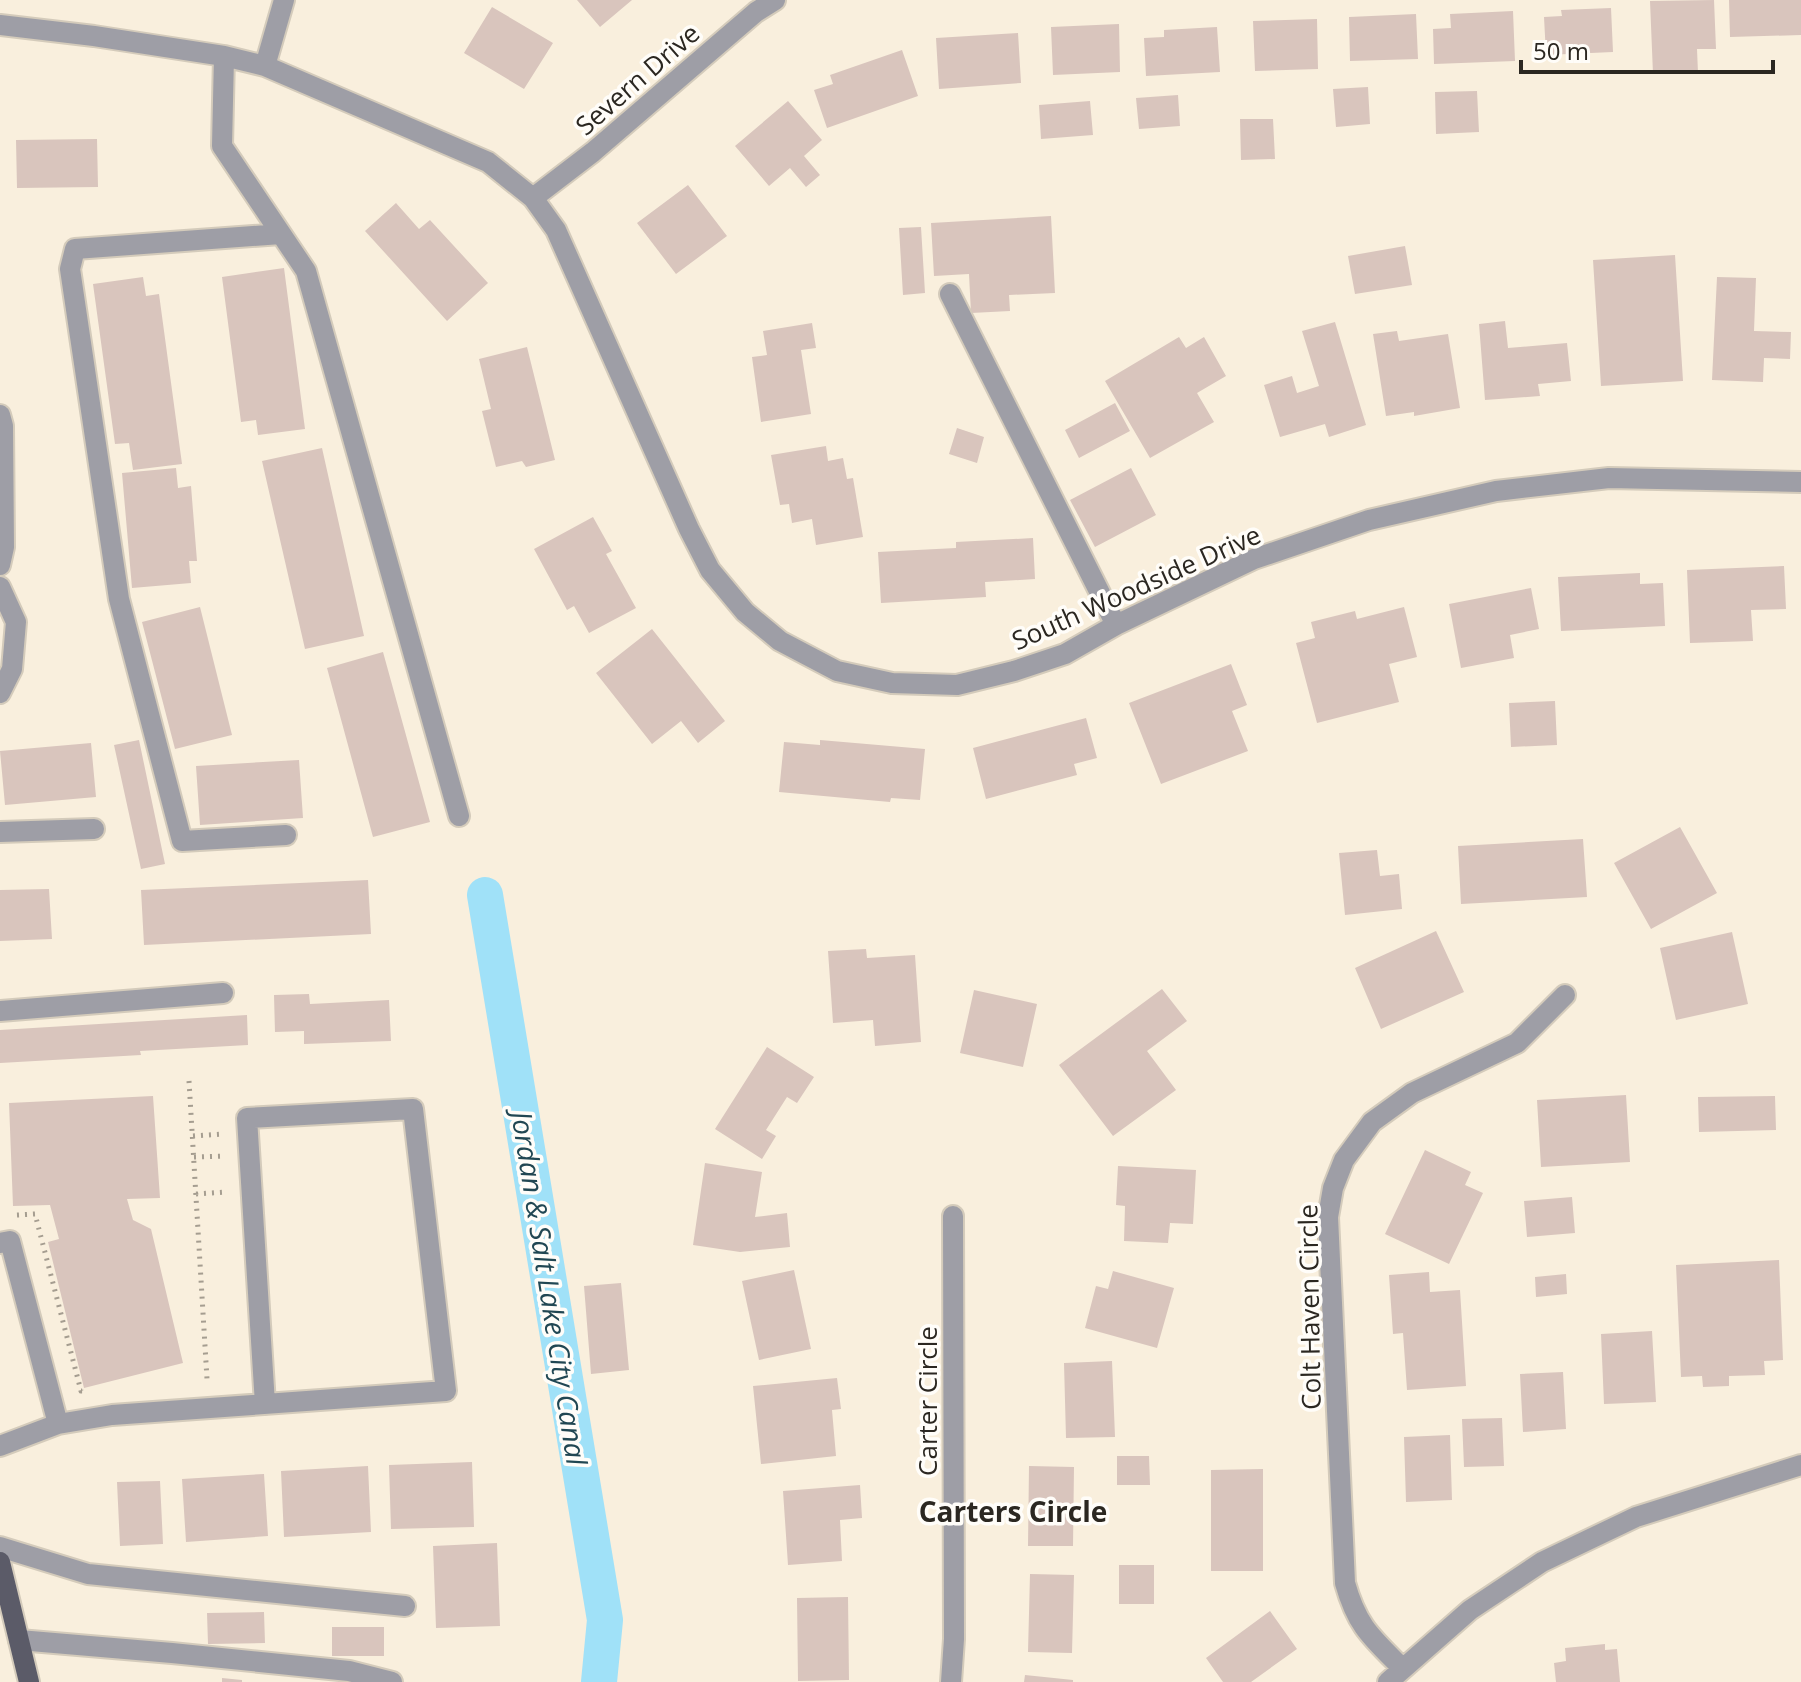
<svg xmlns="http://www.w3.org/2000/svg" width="1801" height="1682" viewBox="0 0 1801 1682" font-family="'Open Sans',sans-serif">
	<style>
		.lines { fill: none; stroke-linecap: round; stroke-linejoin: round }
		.canal { stroke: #a0e1f8; stroke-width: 36 }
		.building { fill: #d9c5bd }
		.minor-casing { stroke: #d4cbbb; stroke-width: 24 }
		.major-casing { stroke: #d4cbbb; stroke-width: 24 }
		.path { stroke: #a59d90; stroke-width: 5; stroke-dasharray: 2 6; stroke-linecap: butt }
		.minor { stroke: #9e9ea6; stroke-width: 20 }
		.major { stroke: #5b5b68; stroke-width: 20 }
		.labels { text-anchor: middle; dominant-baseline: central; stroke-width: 7; stroke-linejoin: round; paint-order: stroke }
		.street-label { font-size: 26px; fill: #2b2721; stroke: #fffdf9 }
		.water-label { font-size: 28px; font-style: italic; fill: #214753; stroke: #fffdf9 }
		.neighbourhood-label { font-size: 28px; font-weight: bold; fill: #2b2721; stroke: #fffdf9 }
	</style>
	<rect width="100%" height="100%" fill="#f9efdd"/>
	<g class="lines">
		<!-- canal -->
		<path class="canal" d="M 485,895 L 605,1620 L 599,1682"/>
	</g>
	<!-- building -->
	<path class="building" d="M 577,0 L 632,0 L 600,27 Z
		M 1714,0 L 1716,49 L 1697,49 L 1698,73 L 1653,74 L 1650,1 Z
		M 1729,0 L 1801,0 L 1801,35 L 1730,37 Z
		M 492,7 L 553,43 L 524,89 L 464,53 Z
		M 1611,8 L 1613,52 L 1546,55 L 1544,17 L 1562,16 L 1561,10 Z
		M 1513,11 L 1515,61 L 1434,64 L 1433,29 L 1451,28 L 1450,14 Z
		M 1416,14 L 1418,59 L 1350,61 L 1349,17 Z
		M 1317,19 L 1318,69 L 1255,71 L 1253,21 Z
		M 1119,24 L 1120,72 L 1053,75 L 1051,27 Z
		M 1217,27 L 1220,72 L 1146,76 L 1144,38 L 1164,37 L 1164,30 Z
		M 1018,33 L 1021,83 L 939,89 L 936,38 Z
		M 902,50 L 918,96 L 827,128 L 814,90 L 833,84 L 830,75 Z
		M 1368,87 L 1370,124 L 1336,127 L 1333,89 Z
		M 1477,91 L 1479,132 L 1436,134 L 1435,92 Z
		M 1178,95 L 1180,126 L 1139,129 L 1136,98 Z
		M 788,101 L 822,140 L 804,156 L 820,175 L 806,187 L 790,168 L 769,186 L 735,146 Z
		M 1090,101 L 1093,135 L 1041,139 L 1039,105 Z
		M 1240,119 L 1273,119 L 1275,159 L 1241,160 Z
		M 97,139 L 98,187 L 17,188 L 16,140 Z
		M 688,185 L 727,236 L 676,274 L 637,223 Z
		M 396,203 L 419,229 L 430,220 L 488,283 L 447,321 L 365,231 Z
		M 1051,216 L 1055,293 L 1009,295 L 1010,311 L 971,313 L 969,274 L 934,276 L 931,223 Z
		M 921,227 L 925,293 L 903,295 L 899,228 Z
		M 1405,246 L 1412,285 L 1355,294 L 1348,256 Z
		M 1675,255 L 1683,381 L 1601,386 L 1593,260 Z
		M 284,268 L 305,429 L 258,435 L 256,420 L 241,422 L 222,277 Z
		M 143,277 L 146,296 L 159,294 L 182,464 L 133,470 L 129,443 L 115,444 L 93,284 Z
		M 1717,277 L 1756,278 L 1754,331 L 1791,332 L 1790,359 L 1764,358 L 1763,382 L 1712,380 Z
		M 1505,321 L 1508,348 L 1567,343 L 1571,381 L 1538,384 L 1540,396 L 1485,400 L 1479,324 Z
		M 1335,322 L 1366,425 L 1329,437 L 1325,424 L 1280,437 L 1264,385 L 1292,376 L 1297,393 L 1319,386 L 1302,331 Z
		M 812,323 L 816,348 L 801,350 L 811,414 L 761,422 L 752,357 L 767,355 L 763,331 Z
		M 1397,331 L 1399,341 L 1448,334 L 1460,408 L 1414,416 L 1414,412 L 1386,416 L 1373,334 Z
		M 1179,337 L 1186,348 L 1204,337 L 1226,376 L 1197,393 L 1214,422 L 1150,458 L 1105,381 Z
		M 527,347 L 555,460 L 526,467 L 522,461 L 496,467 L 482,411 L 491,409 L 479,359 Z
		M 1115,403 L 1130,431 L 1079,458 L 1065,430 Z
		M 957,428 L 984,437 L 977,463 L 949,454 Z
		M 826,446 L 828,461 L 843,458 L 847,479 L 853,478 L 863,537 L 816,545 L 812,519 L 792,523 L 789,504 L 780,505 L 771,455 Z
		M 322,448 L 364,636 L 305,649 L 262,461 Z
		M 176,468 L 178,488 L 191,486 L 197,561 L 189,561 L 191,583 L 132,588 L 122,473 Z
		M 1131,468 L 1156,515 L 1095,547 L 1070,500 Z
		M 593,517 L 612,551 L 606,554 L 636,608 L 589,633 L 574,606 L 567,610 L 534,549 Z
		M 1033,538 L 1035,579 L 985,582 L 986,597 L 881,603 L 878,552 L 956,548 L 956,542 Z
		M 1784,566 L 1786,609 L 1751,610 L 1753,641 L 1690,643 L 1687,570 Z
		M 1640,573 L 1640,584 L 1663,583 L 1665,626 L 1561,631 L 1558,577 Z
		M 1531,588 L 1539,629 L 1510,635 L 1514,658 L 1461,668 L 1449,604 Z
		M 200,607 L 232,735 L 175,749 L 142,622 Z
		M 1404,607 L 1417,657 L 1389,664 L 1399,702 L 1317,723 L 1296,643 L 1315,638 L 1311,622 L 1355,611 L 1357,619 Z
		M 652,629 L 725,721 L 698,743 L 681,721 L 652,744 L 596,673 Z
		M 383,652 L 430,822 L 373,837 L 327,668 Z
		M 1231,664 L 1247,705 L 1232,711 L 1248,751 L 1161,784 L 1129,703 Z
		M 1555,701 L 1557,745 L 1511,747 L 1509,703 Z
		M 1086,718 L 1097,758 L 1074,764 L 1077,775 L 986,799 L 973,748 Z
		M 139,740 L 165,864 L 141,869 L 114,745 Z
		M 820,740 L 925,749 L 920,800 L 891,798 L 890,802 L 779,792 L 784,742 L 820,745 Z
		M 91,743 L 96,797 L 5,805 L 0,751 Z
		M 299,760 L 303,818 L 200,825 L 196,766 Z
		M 1680,827 L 1717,893 L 1651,929 L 1614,863 Z
		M 1583,839 L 1587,897 L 1461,904 L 1458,846 Z
		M 1377,850 L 1380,876 L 1399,874 L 1402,909 L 1345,915 L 1339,853 Z
		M 368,880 L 371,934 L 144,945 L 141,890 Z
		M 49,889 L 52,939 L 0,941 L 0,890 Z
		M 1436,931 L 1464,992 L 1381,1029 L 1355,968 Z
		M 1732,932 L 1748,1004 L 1676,1020 L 1660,948 Z
		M 866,949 L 867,958 L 915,955 L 921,1042 L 875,1046 L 873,1020 L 833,1023 L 828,951 Z
		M 1162,989 L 1187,1021 L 1147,1051 L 1176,1090 L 1113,1136 L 1059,1065 Z
		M 974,990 L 1037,1004 L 1023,1067 L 960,1053 Z
		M 309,994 L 310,1004 L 389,1000 L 391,1041 L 304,1044 L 304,1031 L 275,1032 L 274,995 Z
		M 247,1015 L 248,1045 L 140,1051 L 141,1055 L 0,1063 L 0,1030 Z
		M 767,1047 L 814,1077 L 797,1103 L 787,1097 L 766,1130 L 776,1136 L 762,1159 L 715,1129 Z
		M 1626,1095 L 1630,1162 L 1541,1167 L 1537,1100 Z
		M 153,1096 L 160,1198 L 127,1199 L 133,1220 L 151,1229 L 183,1363 L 84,1388 L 48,1242 L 59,1239 L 50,1205 L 13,1206 L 9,1103 Z
		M 1775,1096 L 1776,1130 L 1699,1132 L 1698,1097 Z
		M 1425,1150 L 1471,1172 L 1465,1185 L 1483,1193 L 1449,1264 L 1385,1234 Z
		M 705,1163 L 762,1172 L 755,1217 L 787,1213 L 790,1247 L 740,1252 L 693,1245 Z
		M 1118,1166 L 1196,1170 L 1193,1224 L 1170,1223 L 1168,1243 L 1124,1241 L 1125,1206 L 1116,1205 Z
		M 1572,1197 L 1575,1233 L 1527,1237 L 1524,1201 Z
		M 1779,1260 L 1783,1360 L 1764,1361 L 1765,1375 L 1729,1376 L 1729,1386 L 1703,1387 L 1702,1376 L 1681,1377 L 1676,1265 Z
		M 794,1270 L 811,1349 L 759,1360 L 742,1281 Z
		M 1113,1271 L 1174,1288 L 1157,1348 L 1085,1328 L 1096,1286 L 1108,1289 Z
		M 1429,1272 L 1430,1292 L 1460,1290 L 1466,1386 L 1407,1390 L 1403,1333 L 1393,1334 L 1389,1275 Z
		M 1566,1274 L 1567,1294 L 1536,1297 L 1535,1277 Z
		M 621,1283 L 629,1370 L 591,1374 L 584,1286 Z
		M 1652,1331 L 1656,1402 L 1604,1404 L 1601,1334 Z
		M 1112,1361 L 1115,1437 L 1066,1438 L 1064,1363 Z
		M 1563,1372 L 1566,1429 L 1523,1432 L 1520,1374 Z
		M 837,1378 L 841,1409 L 832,1410 L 836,1456 L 761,1464 L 753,1386 Z
		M 1502,1418 L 1504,1466 L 1464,1467 L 1462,1419 Z
		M 1450,1435 L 1452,1500 L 1406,1502 L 1404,1437 Z
		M 1117,1456 L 1149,1456 L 1150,1485 L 1117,1485 Z
		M 472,1462 L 474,1527 L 391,1529 L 389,1465 Z
		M 368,1466 L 371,1532 L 284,1537 L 281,1471 Z
		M 1029,1466 L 1074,1467 L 1073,1546 L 1028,1546 Z
		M 1263,1469 L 1263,1571 L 1211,1571 L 1211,1470 Z
		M 264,1474 L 268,1536 L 186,1542 L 182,1479 Z
		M 160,1481 L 163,1544 L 120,1546 L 117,1482 Z
		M 860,1485 L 862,1518 L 840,1520 L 842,1561 L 788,1565 L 783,1491 Z
		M 497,1543 L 500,1626 L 436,1628 L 433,1546 Z
		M 1119,1565 L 1154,1565 L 1154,1604 L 1119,1604 Z
		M 1030,1574 L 1074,1575 L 1072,1653 L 1028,1652 Z
		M 848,1597 L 849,1680 L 798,1681 L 797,1598 Z
		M 1270,1611 L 1297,1649 L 1251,1682 L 1223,1682 L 1206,1658 Z
		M 264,1612 L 265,1643 L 208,1644 L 207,1613 Z
		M 332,1627 L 384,1627 L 384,1656 L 332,1656 Z
		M 1605,1644 L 1605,1650 L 1617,1649 L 1620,1682 L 1556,1682 L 1554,1663 L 1566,1661 L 1565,1648 Z
		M 1025,1675 L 1073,1680 L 1073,1682 L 1024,1682 Z
		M 222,1678 L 242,1680 L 242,1682 L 222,1682 Z"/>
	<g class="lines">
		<!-- minor casing -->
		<g class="minor-casing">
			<path id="minor" d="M 0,25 L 94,36 L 224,56 L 265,66 L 488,162 L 533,198 L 556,230 L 689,529 L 710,570 L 745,612 L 780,641 L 837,671 L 892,683 L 957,685 L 1014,671 L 1065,654 L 1116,625 L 1254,559 L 1369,520 L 1496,491 L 1609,478 L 1801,482
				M 224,56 L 222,146 L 306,271 L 459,816
				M 265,66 L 284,0
				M 533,198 L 593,152 L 756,12 L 775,0
				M 281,234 L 75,249 L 70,269 L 119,599 L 182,841 L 286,835
				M 950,294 L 1116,625
				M 0,415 L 3,426 L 4,547 L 0,565
				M 0,587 L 16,622 L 12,669 L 0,693
				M 0,832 L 94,829
				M 0,1011 L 223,993
				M 0,1243 L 10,1241 L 58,1424
				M 0,1446 L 58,1424 L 112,1415 L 446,1391 L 413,1109 L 247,1118 L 265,1404
				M 0,1547 L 88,1574 L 405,1606
				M 19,1640 L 172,1653 L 349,1671 L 392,1682
				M 1402,1668 C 1371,1637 1357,1626 1345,1583 L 1328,1217 L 1333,1188 L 1344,1160 L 1372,1122 L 1412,1093 L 1517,1043 L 1565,995
				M 951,1682 L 954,1639 L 953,1216
				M 1388,1682 L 1470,1610 L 1542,1562 L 1636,1517 L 1801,1465"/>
		</g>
		<!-- major casing -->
		<g class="major-casing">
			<path id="major" d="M 0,1562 L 29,1682"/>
		</g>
		<!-- path -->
		<path class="path" d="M 189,1081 L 207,1379 L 205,1383
			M 193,1136 L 223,1134
			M 194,1157 L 225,1156
			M 196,1194 L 227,1192
			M 17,1215 L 35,1214 L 81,1391 L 85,1391"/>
		<!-- minor -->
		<use href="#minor" class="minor"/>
		<!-- major -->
		<use href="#major" class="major"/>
	</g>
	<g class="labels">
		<!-- street labels -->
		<g class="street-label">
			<text transform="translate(637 79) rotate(-41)">Severn Drive</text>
			<text transform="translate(1136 587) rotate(-24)">South Woodside Drive</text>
			<text transform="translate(1309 1307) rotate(-91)">Colt Haven Circle</text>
			<text transform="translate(927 1401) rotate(-90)">Carter Circle</text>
		</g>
		<!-- water labels -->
		<g class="water-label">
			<text transform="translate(550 1288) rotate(81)">Jordan &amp; Salt Lake City Canal</text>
		</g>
		<!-- neighbourhood labels -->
		<g class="neighbourhood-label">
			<text x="1013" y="1511">Carters Circle</text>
		</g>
	</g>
	<!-- scale -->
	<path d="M1521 60v12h252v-12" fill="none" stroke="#2b2721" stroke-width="4"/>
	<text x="1533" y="60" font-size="24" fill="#2b2721" stroke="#fffdf9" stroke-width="6" paint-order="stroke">50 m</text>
</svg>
